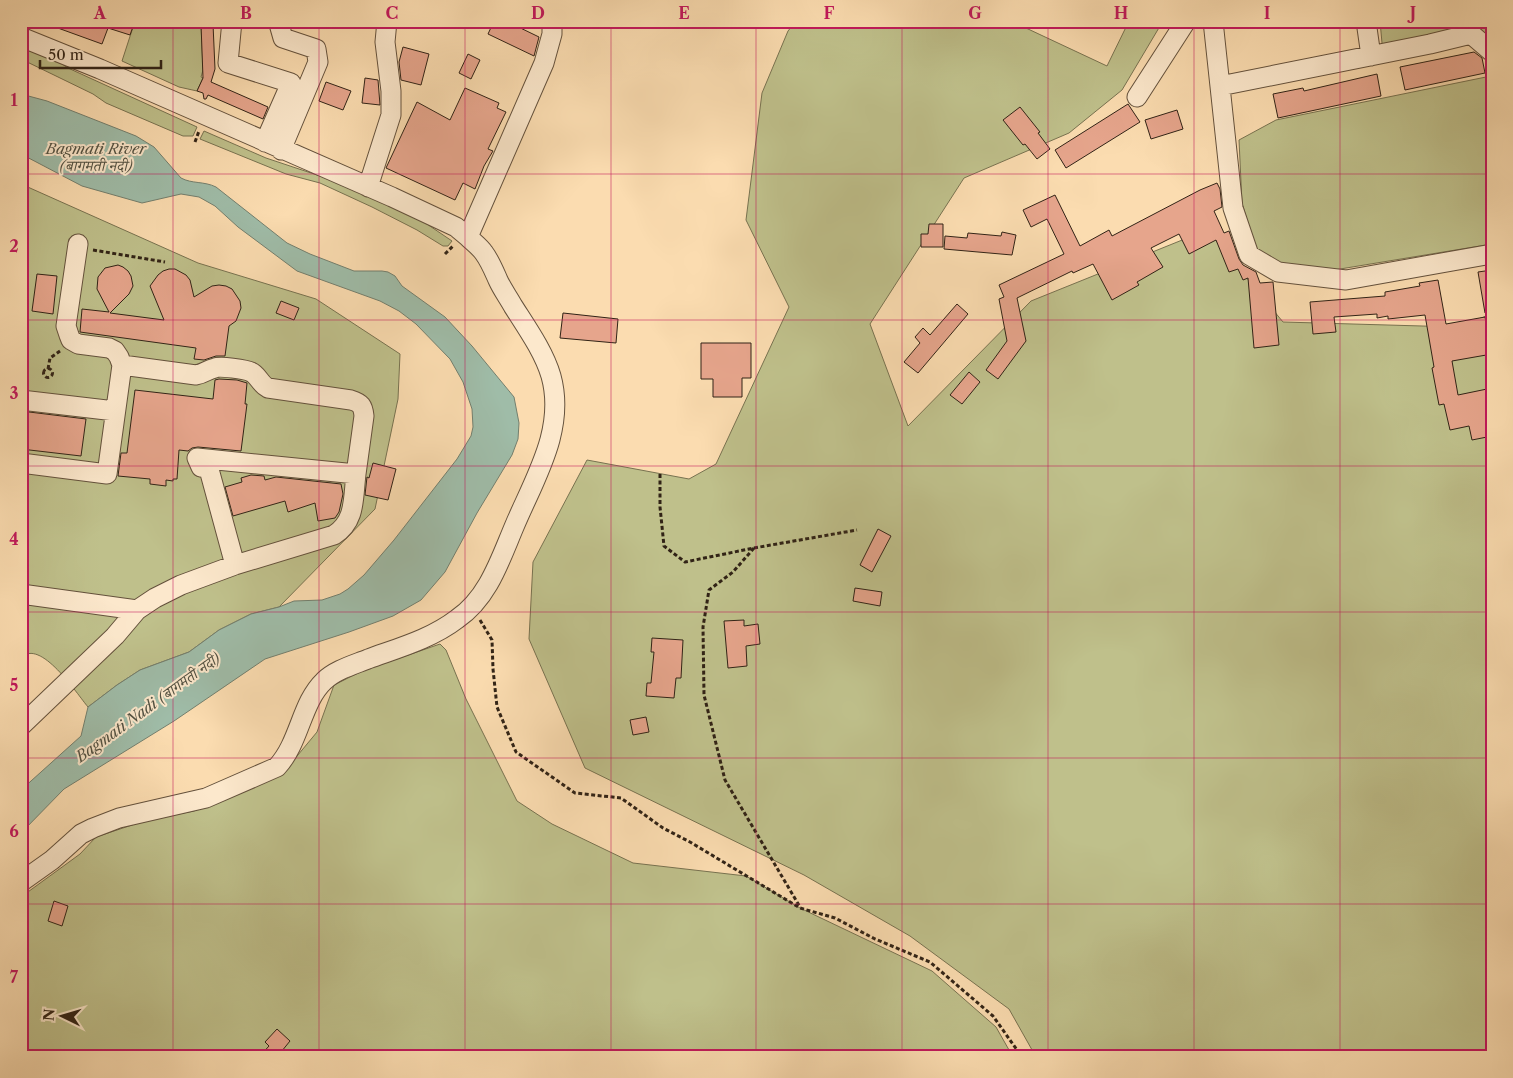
<svg xmlns="http://www.w3.org/2000/svg" width="1513" height="1078" viewBox="0 0 1513 1078" font-family="'Libre Caslon Text','Noto Serif Devanagari',serif">
	<style>
		.green { fill: #bfc08b; stroke: #787250 }
		.water { fill: #9fbca8; stroke: #737f6e }
		.building { fill: #e6a58c; stroke: #312316 }
		.lines { fill: none; stroke-linecap: round; stroke-linejoin: round }
		.minor-casing { stroke: #64513c; stroke-width: 21 }
		.path { stroke: #312316; stroke-width: 3; stroke-dasharray: 4 2.5; stroke-linecap: butt }
		.minor { stroke: #fce8cc; stroke-width: 19 }
		.grid { fill: none; stroke: #c2185b; stroke-width: 1; stroke-opacity: 0.55 }
		.labels { text-anchor: middle; dominant-baseline: central; stroke-width: 4; stroke-linejoin: round; paint-order: stroke }
		.water-label { font-size: 15px; font-style: italic; fill: #525142; stroke: #fce8cc }
		.neatline { fill: none; stroke: #c2185b; stroke-width: 2 }
		.grid-label { font-size: 16px; text-anchor: middle; font-weight: bold; fill: #c2185b }
	</style>
	<rect width="100%" height="100%" fill="#fbdcb0"/>
	<filter id="stains"><feTurbulence type="fractalNoise" baseFrequency=".004" numOctaves="4"/><feColorMatrix values="0 0 0 0 .2 0 0 0 0 .09 0 0 0 0 .02 0 0 0 .5 -.17"/></filter>
	<radialGradient id="worn" r=".72"><stop offset=".6" stop-color="#630" stop-opacity="0"/><stop offset="1" stop-color="#630" stop-opacity=".3"/></radialGradient>
	<!-- green -->
	<path class="green" d="M 135,21 L 204,21 L 204,24 L 201,24 L 203,70 L 201,77 L 203,78 L 197,91 L 179,87 L 122,61 Z
		M 796,21 L 1011,21 L 1107,66 L 1129,21 L 1163,21 L 1122,90 L 1069,133 L 964,178 L 870,324 L 908,426 L 1031,301 L 1207,230 L 1283,322 L 1457,327 L 1492,314 L 1492,1057 L 1036,1057 L 1009,1009 L 910,936 L 804,875 L 585,768 L 529,639 L 533,562 L 587,460 L 689,479 L 716,464 L 789,307 L 746,220 L 762,93 L 788,31 Z
		M 1380,21 L 1492,21 L 1492,54 L 1470,28 L 1383,54 Z
		M 21,46 L 55,59 L 68,68 L 197,127 L 193,136 L 183,136 L 106,103 L 93,94 L 21,59 Z
		M 1486,77 L 1492,80 L 1492,244 L 1334,270 L 1272,262 L 1255,247 L 1242,203 L 1239,140 L 1276,120 Z
		M 204,131 L 266,158 L 350,186 L 421,220 L 452,241 L 448,246 L 443,246 L 417,230 L 372,207 L 320,183 L 286,174 L 200,139 Z
		M 21,184 L 198,263 L 316,299 L 400,354 L 398,399 L 375,509 L 279,607 L 251,614 L 219,630 L 189,652 L 140,670 L 117,685 L 88,707 C 77,694 40,637 21,658 Z
		M 440,644 L 446,650 L 466,699 L 517,801 L 552,824 L 633,863 L 746,876 L 800,908 L 932,971 L 996,1027 L 1013,1057 L 21,1057 L 21,897 L 80,854 L 96,837 L 147,820 L 194,811 L 283,773 L 317,732 L 334,685 L 362,671 Z"/>
	<!-- water -->
	<path class="water" d="M 21,94 L 47,101 L 136,136 L 154,147 L 181,178 C 192,184 204,181 216,187 L 287,243 L 310,254 L 354,271 L 382,271 L 388,272 L 395,276 L 402,286 L 445,317 L 472,346 L 514,397 L 519,423 L 518,439 L 512,455 L 477,513 L 445,572 L 421,600 L 393,616 L 349,632 L 265,659 L 174,721 L 64,789 L 21,833 L 21,790 L 81,736 L 88,707 L 117,685 L 140,670 L 189,652 L 219,630 L 251,614 L 279,607 L 294,601 L 322,600 L 340,594 L 348,589 L 364,575 L 394,540 L 457,459 L 471,436 L 473,427 L 472,409 L 463,382 L 450,359 L 416,324 L 399,311 L 380,301 L 297,271 L 238,227 L 215,206 L 199,197 L 181,194 L 142,203 L 82,186 L 21,154 Z"/>
	<!-- building -->
	<path class="building" d="M 44,21 L 135,21 L 130,35 L 108,28 L 102,44 L 44,23 Z
		M 494,21 L 506,21 L 539,37 L 534,56 L 488,34 Z
		M 201,24 L 213,24 L 215,69 L 211,82 L 268,107 L 263,119 L 208,95 L 206,99 L 204,99 L 203,93 L 197,91 L 203,78 Z
		M 403,47 L 429,54 L 421,85 L 401,80 L 399,62 Z
		M 1474,52 L 1482,58 L 1485,73 L 1405,90 L 1400,67 Z
		M 468,54 L 480,60 L 471,79 L 459,73 Z
		M 1377,74 L 1381,96 L 1278,118 L 1273,94 L 1303,88 L 1304,91 Z
		M 365,78 L 378,80 L 380,105 L 362,103 Z
		M 326,82 L 351,91 L 343,110 L 319,101 Z
		M 465,88 L 499,103 L 497,108 L 506,112 L 488,149 L 493,151 L 484,166 L 475,189 L 463,183 L 455,200 L 386,168 L 417,102 L 450,120 Z
		M 1128,104 L 1140,122 L 1066,168 L 1055,150 Z
		M 1020,107 L 1040,132 L 1038,133 L 1050,149 L 1037,159 L 1025,144 L 1023,145 L 1003,120 Z
		M 1177,110 L 1183,129 L 1151,139 L 1145,120 Z
		M 1217,183 L 1220,189 L 1222,207 L 1214,211 L 1224,233 L 1229,231 L 1239,259 L 1243,265 L 1256,272 L 1260,283 L 1273,282 L 1279,345 L 1254,348 L 1248,278 L 1243,280 L 1238,269 L 1229,272 L 1216,240 L 1189,254 L 1179,234 L 1151,248 L 1163,267 L 1137,282 L 1139,285 L 1112,300 L 1093,264 L 1073,273 L 1072,271 L 1017,298 L 1026,341 L 998,379 L 986,370 L 1007,341 L 999,299 L 1004,297 L 999,285 L 1064,254 L 1047,219 L 1031,227 L 1023,210 L 1055,195 L 1080,246 L 1109,230 L 1112,236 L 1200,190 Z
		M 929,224 L 943,224 L 943,247 L 921,247 L 921,234 L 928,234 Z
		M 1002,232 L 1016,235 L 1012,255 L 944,249 L 945,236 L 967,238 L 968,233 L 1001,236 Z
		M 118,265 L 123,267 L 128,271 L 131,276 L 133,286 L 129,294 L 110,313 L 164,320 L 150,286 L 158,275 L 163,271 L 169,269 L 175,269 L 186,275 L 190,280 L 194,297 L 212,286 L 219,285 L 226,286 L 232,289 L 240,301 L 241,308 L 236,321 L 229,326 L 225,356 L 216,356 L 204,360 L 194,359 L 196,348 L 80,332 L 82,309 L 109,312 L 97,289 L 98,277 L 105,268 Z
		M 1492,270 L 1492,313 L 1485,313 L 1478,272 Z
		M 37,274 L 57,276 L 53,314 L 32,311 Z
		M 1438,280 L 1446,324 L 1485,317 L 1492,354 L 1452,361 L 1458,395 L 1487,389 L 1492,419 L 1492,436 L 1472,440 L 1469,426 L 1450,430 L 1444,404 L 1439,405 L 1432,368 L 1434,367 L 1425,315 L 1388,319 L 1388,316 L 1377,318 L 1377,314 L 1334,317 L 1336,332 L 1313,334 L 1310,302 L 1385,296 L 1385,292 L 1420,286 L 1419,283 Z
		M 281,301 L 299,308 L 294,320 L 276,313 Z
		M 957,304 L 968,314 L 918,373 L 904,362 L 920,343 L 915,337 L 923,328 L 930,335 Z
		M 563,313 L 618,319 L 616,343 L 560,338 Z
		M 701,343 L 751,343 L 751,378 L 742,378 L 742,397 L 713,397 L 713,379 L 701,379 Z
		M 969,372 L 980,382 L 962,404 L 950,395 Z
		M 219,379 L 237,380 L 247,383 L 245,404 L 247,404 L 241,451 L 198,447 L 192,448 L 188,451 L 179,450 L 177,479 L 173,479 L 173,481 L 166,480 L 166,486 L 150,484 L 150,479 L 118,476 L 121,453 L 127,453 L 135,390 L 213,399 L 215,380 Z
		M 21,411 L 86,419 L 81,456 L 21,449 Z
		M 373,463 L 396,469 L 388,500 L 365,495 L 367,477 L 369,478 Z
		M 251,475 L 264,476 L 265,480 L 276,477 L 341,484 L 343,494 L 339,512 L 335,518 L 318,521 L 315,503 L 288,512 L 285,501 L 233,516 L 225,487 L 242,482 L 241,478 Z
		M 878,529 L 891,536 L 872,572 L 860,565 Z
		M 855,588 L 882,592 L 880,606 L 853,601 Z
		M 744,620 L 744,626 L 758,624 L 760,644 L 746,646 L 747,666 L 728,668 L 724,621 Z
		M 652,638 L 683,640 L 681,678 L 676,678 L 674,698 L 646,696 L 647,683 L 651,683 L 654,652 L 651,652 Z
		M 646,717 L 649,732 L 633,735 L 630,720 Z
		M 54,901 L 68,906 L 62,926 L 48,921 Z
		M 277,1029 L 290,1041 L 277,1057 L 259,1057 L 269,1046 L 265,1042 Z"/>
	<g class="lines">
		<!-- minor casing -->
		<g class="minor-casing">
			<path id="minor" d="M 232,21 L 228,63 L 291,83 L 265,142
				M 279,21 L 279,24 L 283,38 L 316,49 L 318,62 L 281,150
				M 1213,21 L 1233,208 L 1249,255 L 1278,272 L 1346,280 L 1492,254
				M 1366,21 L 1371,56
				M 21,37 L 100,69 L 392,197 L 456,227 L 468,237
				M 1220,86 L 1430,44 L 1471,34 L 1492,52
				M 1137,97 L 1186,21
				M 368,187 L 391,115 L 391,91 L 385,42 L 387,21
				M 21,400 L 115,411
				M 21,463 L 107,474 L 122,365
				M 235,565 L 334,535 C 356,521 353,498 356,474
				M 21,594 L 137,610
				M 21,726 L 115,636 L 137,610 L 155,598 L 181,585 L 235,565 L 210,473 L 208,468 L 201,467 L 197,458 L 356,474 L 364,416 C 363,406 361,403 351,400 L 268,388 C 260,384 258,375 251,372 C 245,369 220,366 215,368 C 206,370 206,373 196,375 L 122,365 L 119,357 L 115,351 L 109,348 L 78,344 L 71,340 L 69,335 L 66,326 L 78,244
				M 21,882 L 52,860 L 81,834 L 93,828 L 119,818 L 206,798 L 277,767 C 300,742 301,703 324,681 C 335,670 353,665 368,659 C 398,648 431,639 457,619 C 488,598 500,560 514,527 C 534,479 566,430 551,376 C 544,352 527,328 513,306 C 508,297 502,289 498,280 C 494,271 490,261 484,253 C 480,247 473,242 468,237 L 544,63 L 552,34 L 552,21"/>
		</g>
		<!-- path -->
		<path class="path" d="M 195,142 L 199,131
			M 93,250 L 165,262
			M 445,254 L 454,245
			M43.5 373a4.5 4.5 0 1 1 9 0a4.5 4.5 0 1 1-9 0Z
			M 48,369 L 50,358 L 60,351
			M 660,474 L 660,507 L 664,546 L 685,562 L 754,548 L 857,530
			M 754,548 L 733,572 L 709,590 L 703,627 L 704,695 L 725,780 L 800,907
			M 480,620 L 492,640 L 493,669 L 497,707 L 516,752 L 575,793 L 621,798 L 663,828 L 690,842 L 800,908 L 835,918 L 875,939 L 930,962 L 993,1016 L 1022,1057"/>
		<!-- minor -->
		<use href="#minor" class="minor"/>
	</g>
	<!-- grid -->
	<path class="grid" d="M 173,21 L 173,1057M 319,21 L 319,1057M 465,21 L 465,1057M 611,21 L 611,1057M 756,21 L 756,1057M 902,21 L 902,1057M 1048,21 L 1048,1057M 1194,21 L 1194,1057M 1340,21 L 1340,1057M 21,174 L 1492,174M 21,320 L 1492,320M 21,466 L 1492,466M 21,612 L 1492,612M 21,758 L 1492,758M 21,904 L 1492,904"/>
	<g class="labels">
		<!-- water labels -->
		<g class="water-label">
			<text x="96" y="148">Bagmati River<tspan x="96" dy="17">(बागमती नदी)</tspan></text>
			<text transform="translate(148 707) rotate(-36)">Bagmati Nadi (बागमती नदी)</text>
		</g>
	</g>
	<!-- margin -->
	<rect width="1513" height="1078" fill="none" stroke="#fbdcb0" stroke-width="55"/>
	<!-- north arrow -->
	<g transform="translate(62 1016) rotate(275)" stroke="#fce8cc" stroke-width="4" paint-order="stroke">
	<path d="M0-4L9 19L0 12L-9 19Z" fill="#312316"/>
	<text y="-8" font-size="14" font-weight="bold" text-anchor="middle" fill="#312316">N</text>
	</g>
	<!-- scale -->
	<path d="M40 60v8h121v-8" fill="none" stroke="#312316" stroke-width="2.5"/>
	<text x="48" y="60" font-size="15" fill="#312316" stroke="#fce8cc" stroke-width="4" paint-order="stroke">50 m</text>
	<rect x="28" y="28" width="1458" height="1022" class="neatline"/>
	<g class="grid-label">
		<text x="100" y="19">A</text>
		<text x="246" y="19">B</text>
		<text x="392" y="19">C</text>
		<text x="538" y="19">D</text>
		<text x="684" y="19">E</text>
		<text x="829" y="19">F</text>
		<text x="975" y="19">G</text>
		<text x="1121" y="19">H</text>
		<text x="1267" y="19">I</text>
		<text x="1413" y="19">J</text>
		<text x="14" y="106">1</text>
		<text x="14" y="252">2</text>
		<text x="14" y="399">3</text>
		<text x="14" y="545">4</text>
		<text x="14" y="691">5</text>
		<text x="14" y="837">6</text>
		<text x="14" y="983">7</text>
	</g>
	<rect width="100%" height="100%" filter="url(#stains)"/>
	<rect width="100%" height="100%" fill="url(#worn)"/>
</svg>
